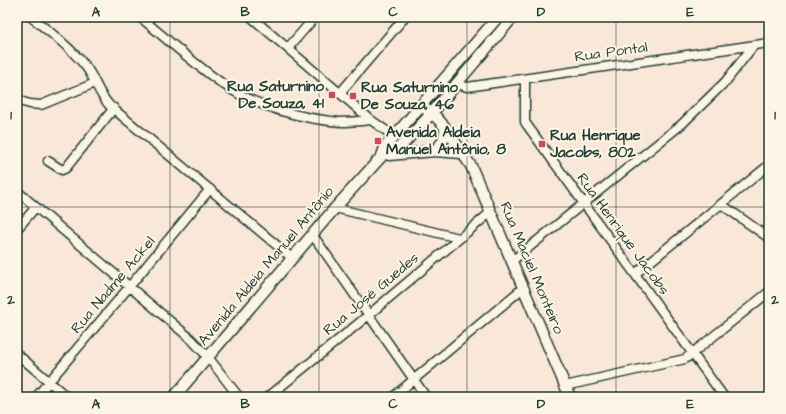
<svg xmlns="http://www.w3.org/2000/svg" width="786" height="414" viewBox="0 0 786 414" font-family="'Architects Daughter',sans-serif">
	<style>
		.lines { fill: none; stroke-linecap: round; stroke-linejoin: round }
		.minor-casing { stroke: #1f3d34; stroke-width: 11 }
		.tertiary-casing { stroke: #1f3d34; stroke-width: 13 }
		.minor { stroke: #fcf5e5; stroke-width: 8 }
		.tertiary { stroke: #fcf5e5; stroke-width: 10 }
		.grid { fill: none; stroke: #1f3d34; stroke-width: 1; stroke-opacity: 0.55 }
		.poi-dot { fill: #d1495b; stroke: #fcf5e5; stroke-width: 1.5 }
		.labels { text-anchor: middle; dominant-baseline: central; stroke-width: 4; stroke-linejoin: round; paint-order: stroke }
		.street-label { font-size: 15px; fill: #1f3d34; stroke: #fcf5e5 }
		.poi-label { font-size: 15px; font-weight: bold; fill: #1f3d34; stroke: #fcf5e5; text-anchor: start }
		.neatline { fill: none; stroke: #1f3d34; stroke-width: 1.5 }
		.grid-label { font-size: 13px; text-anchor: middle; font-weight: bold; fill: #1f3d34 }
	</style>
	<rect width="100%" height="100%" fill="#f9e8d8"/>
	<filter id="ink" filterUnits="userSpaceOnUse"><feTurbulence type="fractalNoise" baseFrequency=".025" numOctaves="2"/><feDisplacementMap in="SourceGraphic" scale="8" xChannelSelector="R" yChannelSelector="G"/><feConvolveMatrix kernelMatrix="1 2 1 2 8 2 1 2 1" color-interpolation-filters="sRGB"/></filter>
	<g filter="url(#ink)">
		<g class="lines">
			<!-- minor casing -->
			<g class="minor-casing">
				<path id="minor" d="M 31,17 C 50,32 71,48 86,67 C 96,80 97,92 110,106 L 292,258
					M 140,17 C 168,40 194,64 223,84 C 253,106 303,119 340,122 C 350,122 361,121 371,120
					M 251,17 L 371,120 L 395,137
					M 288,48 L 315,17
					M 525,79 L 525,122 L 527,125 L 724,397
					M 457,84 L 467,87 L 769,43
					M 340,93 L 405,17
					M 17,97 L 23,102 L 30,104 L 41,105 L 95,83
					M 48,161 L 62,170 L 66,168 L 114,108
					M 17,191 L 191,339 L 208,357 L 239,397
					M 721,204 L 769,238
					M 335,208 L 459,238
					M 17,229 L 36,207
					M 312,234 L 426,397
					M 512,261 L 682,124 L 726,81 L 754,45
					M 635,274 L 769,165
					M 17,354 L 67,397
					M 565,386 L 685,359 L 769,292
					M 36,397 L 130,286 L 210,189
					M 268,397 L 359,323 L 491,212
					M 393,397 L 523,288"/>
			</g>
			<!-- tertiary casing -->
			<g class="tertiary-casing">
				<path id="tertiary" d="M 422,106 L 437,118 L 445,127 L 471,166 L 570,397
					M 434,151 C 443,144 445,138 445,127
					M 389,155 L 434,151 L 462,153
					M 390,155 L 404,143 L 431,114 L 513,17
					M 174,397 L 335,208 L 382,156 L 385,147 L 498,17"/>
			</g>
			<!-- minor -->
			<use href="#minor" class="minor"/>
			<!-- tertiary -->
			<use href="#tertiary" class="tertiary"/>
		</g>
	</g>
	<!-- grid -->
	<path class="grid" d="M 170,17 L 170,397M 319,17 L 319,397M 467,17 L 467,397M 616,17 L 616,397M 17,207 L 769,207"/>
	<!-- markers -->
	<g class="poi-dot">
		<rect x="328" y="91" width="8" height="8" rx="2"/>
		<rect x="349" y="92" width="8" height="8" rx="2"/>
		<rect x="374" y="137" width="8" height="8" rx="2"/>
		<rect x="538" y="140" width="8" height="8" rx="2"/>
	</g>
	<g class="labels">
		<!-- street labels -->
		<g class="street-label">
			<text transform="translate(611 52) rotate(-8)">Rua Pontal</text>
			<text transform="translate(623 234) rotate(54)">Rua Henrique Jacobs</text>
			<text transform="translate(266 266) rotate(-50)">Avenida Aldeia Manuel Antônio</text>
			<text transform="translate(532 268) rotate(67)">Rua Maciel Monteiro</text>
			<text transform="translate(113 285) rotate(-50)">Rua Nadme Ackel</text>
			<text transform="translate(371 294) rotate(-40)">Rua José Guedes</text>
		</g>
		<!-- poi labels -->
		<g class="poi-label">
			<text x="324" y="86" text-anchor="end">Rua Saturnino<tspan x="324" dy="17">De Souza, 41</tspan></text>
			<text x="361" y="87">Rua Saturnino<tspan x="361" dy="17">De Souza, 46</tspan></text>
			<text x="386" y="132">Avenida Aldeia<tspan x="386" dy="17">Manuel Antônio, 8</tspan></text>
			<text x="550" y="135">Rua Henrique<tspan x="550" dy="17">Jacobs, 802</tspan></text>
		</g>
	</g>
	<!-- margin -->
	<rect width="786" height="414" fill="none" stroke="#fcf5e5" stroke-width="44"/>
	<rect x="22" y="22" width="742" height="370" class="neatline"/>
	<g class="grid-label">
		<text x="96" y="16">A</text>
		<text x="245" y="16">B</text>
		<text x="393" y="16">C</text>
		<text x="541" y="16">D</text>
		<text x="690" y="16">E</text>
		<text x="11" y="119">1</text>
		<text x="775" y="119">1</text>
		<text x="11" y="304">2</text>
		<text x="775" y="304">2</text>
		<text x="96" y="408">A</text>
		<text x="245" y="408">B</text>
		<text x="393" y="408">C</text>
		<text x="541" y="408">D</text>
		<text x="690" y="408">E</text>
	</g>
</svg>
